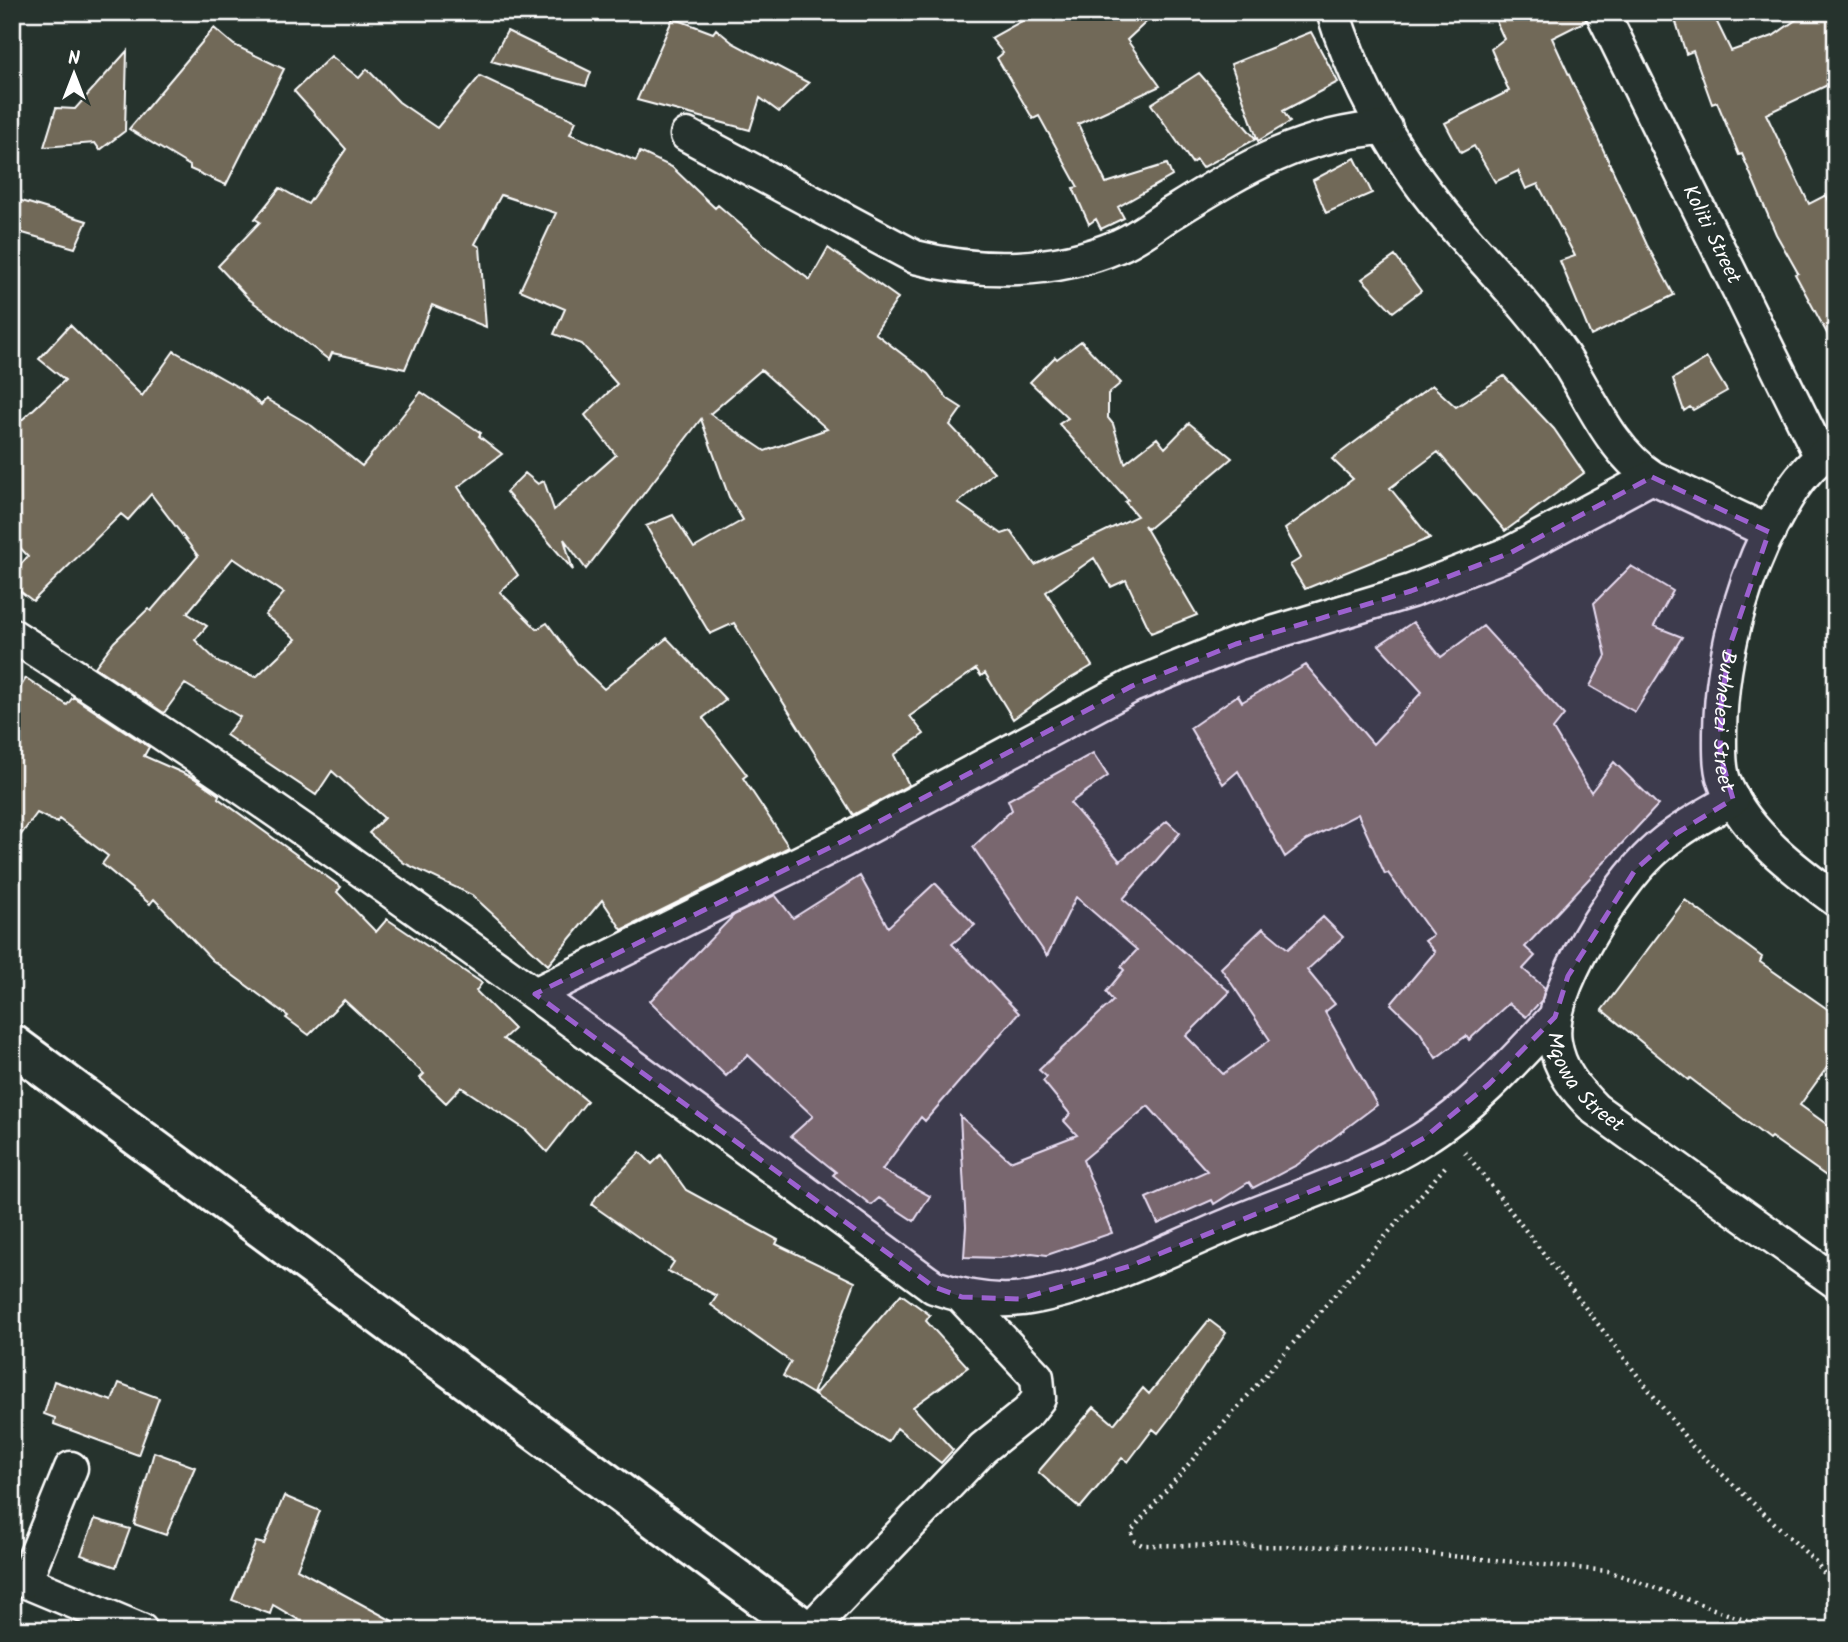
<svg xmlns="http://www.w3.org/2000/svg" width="1848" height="1642" viewBox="0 0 1848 1642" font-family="Kalam,sans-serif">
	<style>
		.building { fill: #716959; stroke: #fff; stroke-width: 2; fill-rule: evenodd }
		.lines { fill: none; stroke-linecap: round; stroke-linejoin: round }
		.street-casing { stroke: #fff; stroke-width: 37 }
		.secondary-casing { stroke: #fff; stroke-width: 44 }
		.path { stroke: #fff; stroke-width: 4.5; stroke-dasharray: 2 5; stroke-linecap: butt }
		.street { stroke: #26332d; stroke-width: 32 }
		.secondary { stroke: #26332d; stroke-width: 38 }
		.marked { fill: #9c61cf; fill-opacity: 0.2; stroke: #9c61cf; stroke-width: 5; stroke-dasharray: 14 9; stroke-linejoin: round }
		.labels { text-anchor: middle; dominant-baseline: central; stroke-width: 5; stroke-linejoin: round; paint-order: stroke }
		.street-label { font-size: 21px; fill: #fff; stroke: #26332d }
	</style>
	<rect width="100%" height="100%" fill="#26332d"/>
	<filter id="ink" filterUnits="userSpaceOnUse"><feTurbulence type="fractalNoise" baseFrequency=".0143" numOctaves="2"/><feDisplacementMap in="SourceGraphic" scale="14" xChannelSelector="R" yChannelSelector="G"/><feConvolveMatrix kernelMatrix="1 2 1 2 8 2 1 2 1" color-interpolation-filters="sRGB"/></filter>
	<g filter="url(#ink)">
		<!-- building -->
		<path class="building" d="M 1038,12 L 1157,12 L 1127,40 L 1160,86 L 1078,124 L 1106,183 L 1167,164 L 1172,176 L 1118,207 L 1124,218 L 1101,229 L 1096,219 L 1089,224 L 1073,188 L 1078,187 L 1039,116 L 1033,119 L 997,58 L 1003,53 L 991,38 Z
			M 1492,12 L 1584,12 L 1586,21 L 1552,38 L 1647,245 L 1674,295 L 1591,336 L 1560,261 L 1575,256 L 1538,184 L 1526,189 L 1518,171 L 1495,182 L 1474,146 L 1461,153 L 1445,123 L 1509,91 L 1491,49 L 1504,39 Z
			M 1693,12 L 1712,12 L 1731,51 L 1773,36 L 1807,12 L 1836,12 L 1836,81 L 1766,114 L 1809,204 L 1826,195 L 1836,214 L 1836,350 L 1795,274 L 1798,273 L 1776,234 L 1742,154 L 1739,155 L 1717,102 L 1712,104 L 1693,51 L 1686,54 L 1676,22 Z
			M 673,18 L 713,33 L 716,29 L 733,43 L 809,83 L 779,112 L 760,98 L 750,130 L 637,100 Z
			M 214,28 L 234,45 L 284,69 L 226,185 L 190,169 L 190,166 L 129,129 Z
			M 507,31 L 591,72 L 586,86 L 491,61 Z
			M 1311,32 L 1338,82 L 1283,111 L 1290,122 L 1258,141 L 1231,64 Z
			M 127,51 L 125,131 L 100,150 L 95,143 L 44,147 L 56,108 L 75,109 Z
			M 331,56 L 359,78 L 367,69 L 399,102 L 437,128 L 480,76 L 576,121 L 570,134 L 636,161 L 640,152 L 672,167 L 715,208 L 718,205 L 770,250 L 810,280 L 828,248 L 898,298 L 875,333 L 928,374 L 948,399 L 962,408 L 950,425 L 994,472 L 958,503 L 1002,534 L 1011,531 L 1035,565 L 1137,516 L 1125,502 L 1128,500 L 1059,424 L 1068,418 L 1030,382 L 1055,357 L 1057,359 L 1081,341 L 1121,383 L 1108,394 L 1108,418 L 1113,424 L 1125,463 L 1157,438 L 1165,448 L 1189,423 L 1232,458 L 1148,529 L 1144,525 L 1197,615 L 1151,633 L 1126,580 L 1111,587 L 1094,558 L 1046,592 L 1092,666 L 1061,684 L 1013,719 L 985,673 L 981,676 L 976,669 L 910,716 L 924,734 L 894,755 L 909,785 L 853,815 L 734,623 L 710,634 L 646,526 L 673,515 L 694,548 L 743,520 L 729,497 L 701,419 L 586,569 L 564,539 L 573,570 L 506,492 L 525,473 L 538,484 L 544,481 L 554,510 L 616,455 L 585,415 L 617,384 L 582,344 L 554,334 L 565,309 L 520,290 L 556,213 L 501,195 L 475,244 L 480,247 L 486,327 L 432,305 L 405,369 L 332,353 L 329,360 L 249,299 L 218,266 L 260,222 L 255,219 L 280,188 L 308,204 L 346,149 L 294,91 ZM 761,370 L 827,429 L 765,451 L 710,414 Z
			M 1199,73 L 1256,139 L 1202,168 L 1196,160 L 1192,163 L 1151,104 Z
			M 1355,158 L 1372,193 L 1326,213 L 1313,180 Z
			M 12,198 L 87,221 L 75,248 L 12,230 Z
			M 1395,256 L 1421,291 L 1393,312 L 1362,279 Z
			M 70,325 L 142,396 L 174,351 L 243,390 L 261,405 L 266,399 L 312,426 L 362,466 L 421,392 L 481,433 L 479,436 L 502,454 L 458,487 L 518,575 L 500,592 L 537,629 L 547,623 L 577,663 L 604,689 L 667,638 L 726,700 L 703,718 L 747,775 L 743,778 L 789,847 L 622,930 L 602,900 L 548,965 L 472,895 L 404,863 L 369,833 L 384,818 L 332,771 L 316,795 L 226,735 L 240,717 L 185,684 L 164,713 L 95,667 L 114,642 L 148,609 L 151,611 L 198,556 L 151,494 L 128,520 L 121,514 L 33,601 L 12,585 L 12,575 L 28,556 L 12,539 L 12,429 L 65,380 L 39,359 ZM 233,558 L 284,593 L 265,615 L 296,639 L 256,677 L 219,663 L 195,640 L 207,626 L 187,613 Z
			M 1707,358 L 1727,391 L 1693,410 L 1690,407 L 1684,411 L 1673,379 Z
			M 1504,376 L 1554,429 L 1584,473 L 1505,531 L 1438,452 L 1390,488 L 1430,538 L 1305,589 L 1290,565 L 1301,558 L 1285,529 L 1353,479 L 1332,459 L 1432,385 L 1456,407 Z
			M 1631,566 L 1673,591 L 1654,626 L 1682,637 L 1635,712 L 1590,686 L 1606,656 L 1594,603 Z
			M 1413,622 L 1441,657 L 1483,626 L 1564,715 L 1553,729 L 1591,792 L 1614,762 L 1658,805 L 1525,947 L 1535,956 L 1523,969 L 1545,988 L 1542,1000 L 1526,1017 L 1509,1003 L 1469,1040 L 1466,1036 L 1436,1058 L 1420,1032 L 1391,1004 L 1435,952 L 1425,941 L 1433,935 L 1388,873 L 1385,874 L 1358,814 L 1307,840 L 1285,857 L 1238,771 L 1223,784 L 1190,728 L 1238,695 L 1242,702 L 1306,665 L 1373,744 L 1422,692 L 1379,645 Z
			M 26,678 L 67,705 L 73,697 L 149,747 L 144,756 L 194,778 L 219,795 L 218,798 L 341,887 L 337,892 L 376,932 L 387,919 L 482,983 L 476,991 L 514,1029 L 503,1039 L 540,1062 L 587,1101 L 547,1152 L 526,1130 L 461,1087 L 446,1103 L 420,1078 L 424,1074 L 344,1000 L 309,1035 L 286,1018 L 288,1016 L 212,960 L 154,899 L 150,904 L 102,864 L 108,856 L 59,819 L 57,823 L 37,813 L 12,847 L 12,701 Z
			M 1093,753 L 1108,776 L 1070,803 L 1120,861 L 1167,821 L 1180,833 L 1123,899 L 1230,992 L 1186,1036 L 1223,1074 L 1270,1040 L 1221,968 L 1263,928 L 1288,949 L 1323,917 L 1343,937 L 1307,970 L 1335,1004 L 1325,1012 L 1377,1105 L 1297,1165 L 1253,1188 L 1249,1182 L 1214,1204 L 1212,1200 L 1158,1224 L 1146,1198 L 1207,1171 L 1148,1106 L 1083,1160 L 1112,1233 L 1047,1255 L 1032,1253 L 1000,1258 L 964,1257 L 966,1226 L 960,1116 L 1010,1161 L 1077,1135 L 1064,1121 L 1070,1114 L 1043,1081 L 1047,1077 L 1039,1070 L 1113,1001 L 1106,992 L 1124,970 L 1121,967 L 1137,950 L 1076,897 L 1047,956 L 973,847 L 1012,810 L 1008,800 Z
			M 860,876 L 888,927 L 935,883 L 975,925 L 952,944 L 1019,1013 L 925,1121 L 921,1117 L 882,1170 L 930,1196 L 914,1221 L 879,1198 L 871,1205 L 833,1175 L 836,1172 L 791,1136 L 813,1116 L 748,1055 L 726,1076 L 650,1001 L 734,915 L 775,895 L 793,918 Z
			M 1685,900 L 1762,957 L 1760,962 L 1836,1015 L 1836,1055 L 1800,1105 L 1836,1131 L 1836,1183 L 1771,1137 L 1769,1139 L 1690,1078 L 1688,1080 L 1602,1010 Z
			M 640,1152 L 652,1164 L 661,1155 L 686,1190 L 778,1240 L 776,1244 L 855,1282 L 813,1394 L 783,1376 L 791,1362 L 711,1305 L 717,1296 L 668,1271 L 674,1262 L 592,1205 L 596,1197 Z
			M 901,1294 L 930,1315 L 926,1321 L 968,1367 L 913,1407 L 953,1450 L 941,1463 L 897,1428 L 888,1442 L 814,1395 Z
			M 1209,1320 L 1226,1333 L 1169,1419 L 1158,1433 L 1153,1429 L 1128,1462 L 1122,1458 L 1080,1508 L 1038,1472 L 1094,1407 L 1114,1424 L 1143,1388 L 1149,1394 Z
			M 54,1381 L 112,1401 L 119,1383 L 159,1398 L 138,1455 L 54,1424 L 55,1418 L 44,1414 Z
			M 154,1452 L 195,1467 L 166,1535 L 134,1524 Z
			M 284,1496 L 320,1511 L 297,1569 L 409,1630 L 316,1630 L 273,1605 L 270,1614 L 232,1600 L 256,1542 L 264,1544 Z
			M 95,1519 L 130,1529 L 116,1567 L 81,1555 Z"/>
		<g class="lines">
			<!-- street casing -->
			<g class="street-casing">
				<g id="street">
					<path d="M 1333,12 C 1350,66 1378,122 1410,169 C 1453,234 1517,289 1562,354 C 1590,396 1609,449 1652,477 L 1769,532"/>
					<path id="s1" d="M 1602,12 L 1821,457"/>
					<path d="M 687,135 L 915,257 C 980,274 1056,273 1118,246 C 1138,238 1158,221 1177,210 C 1246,167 1303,133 1386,128"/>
					<path id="s2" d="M 1836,445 C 1820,457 1803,473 1792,490 C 1747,560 1721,650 1720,733 C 1720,750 1719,770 1726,786 C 1748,835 1794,869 1836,900"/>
					<path d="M 12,635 C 329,838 631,1064 934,1287 C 963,1297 992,1303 1023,1299 C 1095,1288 1166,1251 1233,1223 C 1296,1197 1364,1176 1422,1139 C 1472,1108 1515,1060 1555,1017"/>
					<path id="s3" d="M 1733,799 C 1706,815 1676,830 1653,852 C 1617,885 1546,992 1555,1042 C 1559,1070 1576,1090 1595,1109 L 1836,1282"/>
					<path d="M 535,994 L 843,841 L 1132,686 L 1236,644 L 1411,591 L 1510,553 L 1652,477"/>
					<path d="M 12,1576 L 141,1630"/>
					<path d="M 25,1581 L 71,1468"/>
					<path d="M 809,1630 L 983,1448 L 1028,1412 L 1039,1398 L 1037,1377 L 962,1297"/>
				</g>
			</g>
			<!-- secondary casing -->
			<g class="secondary-casing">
				<path id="secondary" d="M 12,1044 L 806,1630"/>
			</g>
			<!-- path -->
			<path class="path" d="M 1465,1152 L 1693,1447 L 1815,1561 L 1836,1589
				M 1445,1167 L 1131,1531 L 1135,1541 L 1142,1545 L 1357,1547 L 1608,1571 L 1772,1630"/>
			<!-- street -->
			<use href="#street" class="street"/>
			<!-- secondary -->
			<use href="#secondary" class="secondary"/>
		</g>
	</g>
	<!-- marked area -->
	<path class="marked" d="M 1652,477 L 1769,532 L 1730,645 L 1721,705 L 1720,754 L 1733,799 L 1677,833 L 1635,870 L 1568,976 L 1555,1017 L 1489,1084 L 1424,1138 L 1384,1161 L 1130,1266 L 1020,1299 L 962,1297 L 934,1287 L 535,994 L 843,841 L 1132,686 L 1236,644 L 1411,591 L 1510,553 Z"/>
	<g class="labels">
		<!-- street labels -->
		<g class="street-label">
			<text stroke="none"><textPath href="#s1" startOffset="248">Koliti Street</textPath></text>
			<text stroke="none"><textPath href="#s2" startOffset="308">Buthelezi Street</textPath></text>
			<text stroke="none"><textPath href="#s3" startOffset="366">Mqowa Street</textPath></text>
		</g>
	</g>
	<!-- margin -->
	<rect width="1848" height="1642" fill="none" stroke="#26332d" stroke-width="42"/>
	<rect x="21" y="21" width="1806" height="1600" fill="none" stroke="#fff" stroke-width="2.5" filter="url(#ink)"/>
	<!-- north arrow -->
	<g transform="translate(74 74)" stroke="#26332d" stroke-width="5" paint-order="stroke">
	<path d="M0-5L12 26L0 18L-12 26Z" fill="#ffffff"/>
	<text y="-10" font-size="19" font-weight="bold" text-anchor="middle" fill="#ffffff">N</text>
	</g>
</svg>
